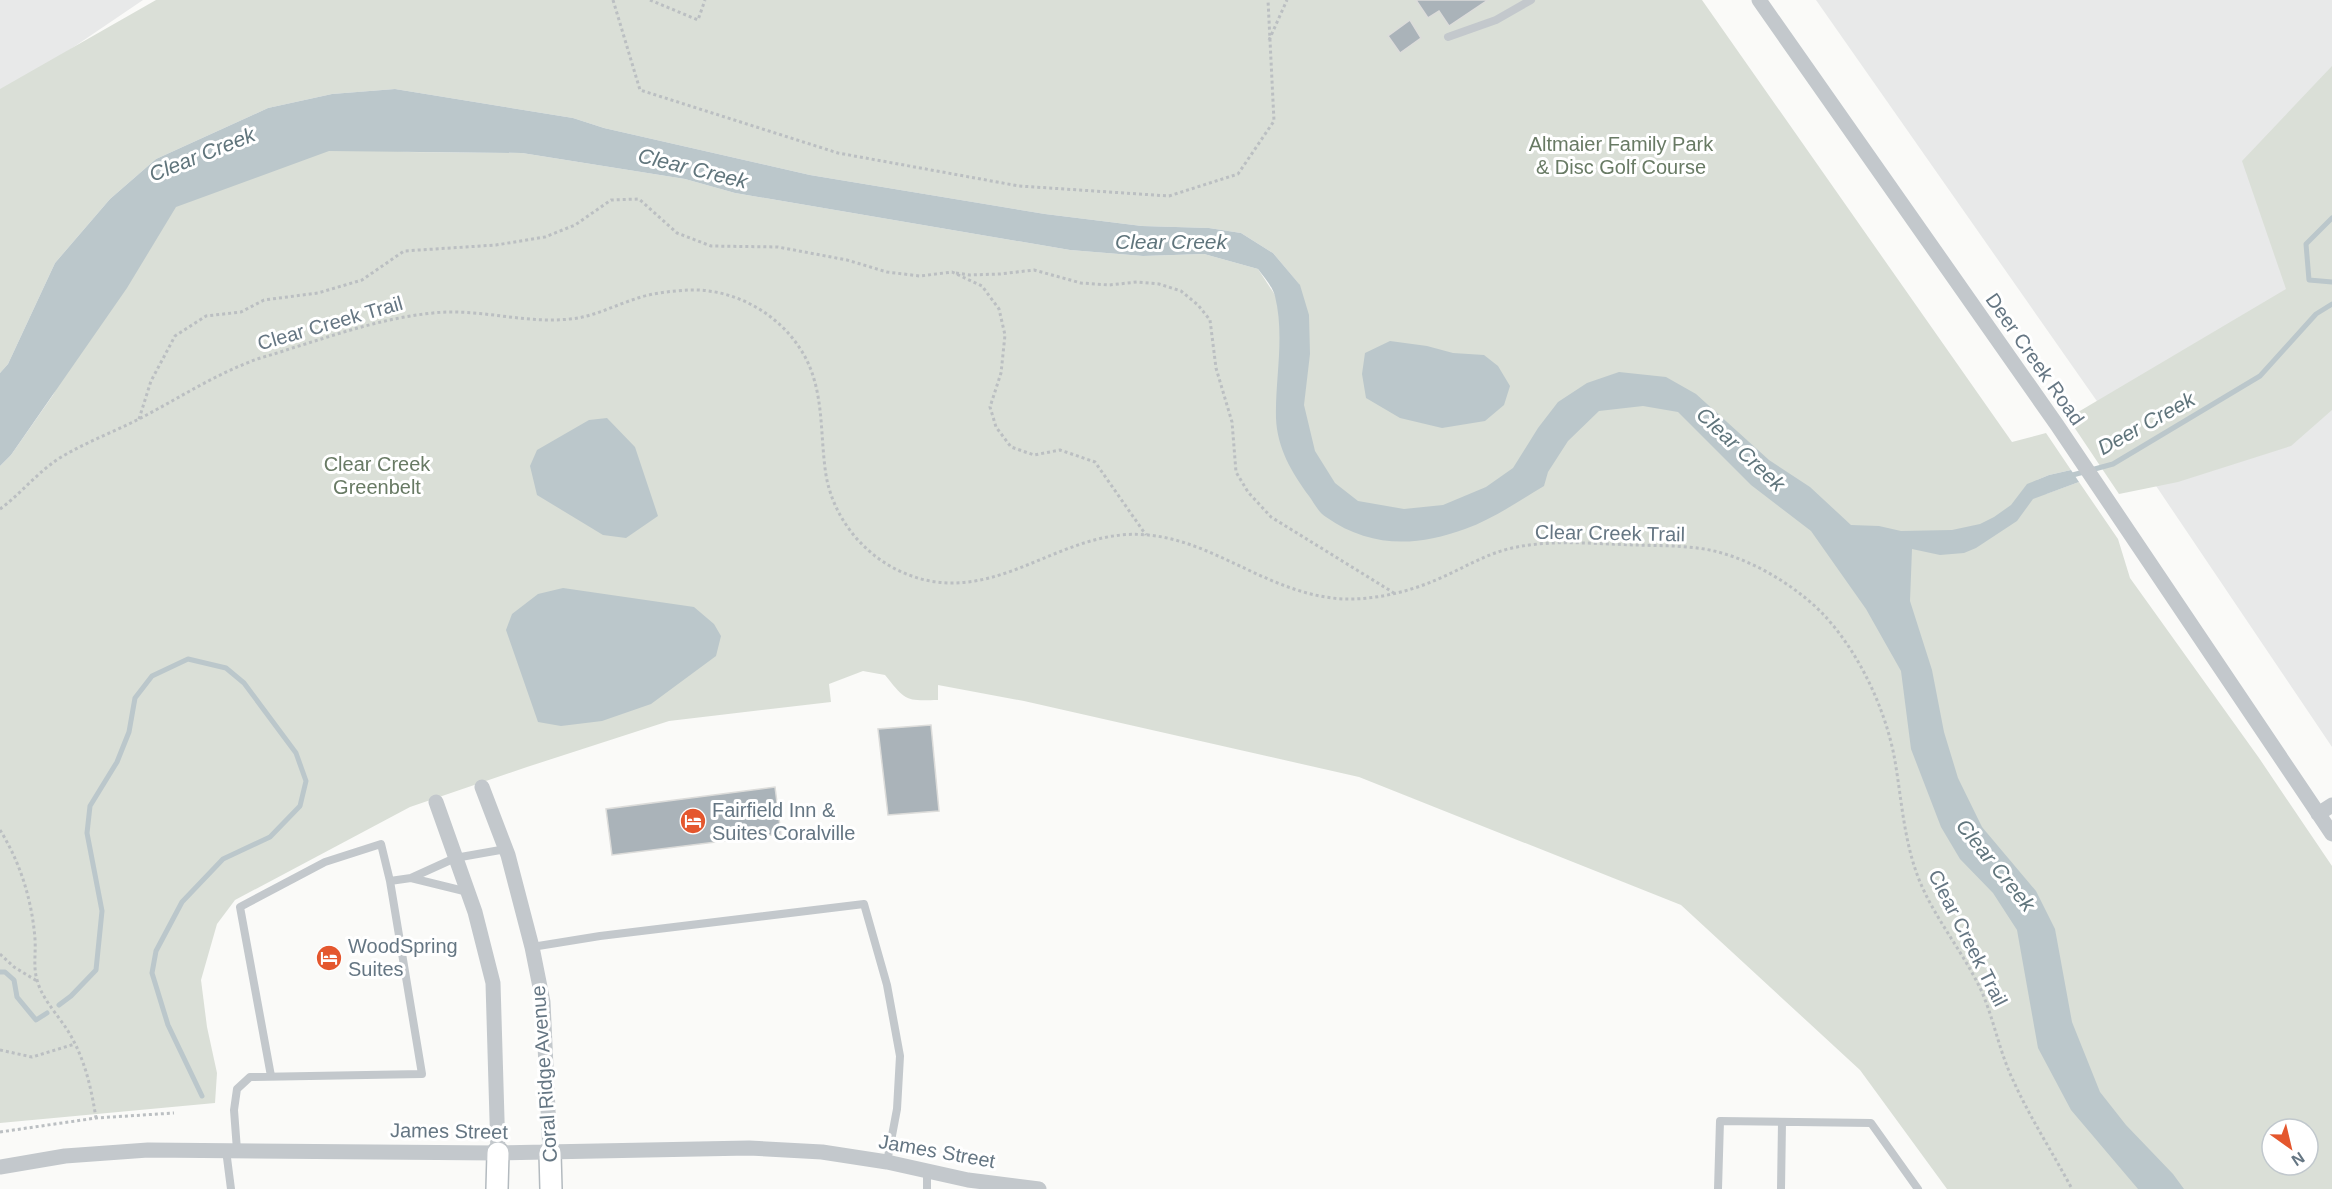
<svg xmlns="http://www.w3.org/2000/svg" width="2332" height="1189" viewBox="0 0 2332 1189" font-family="Arial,sans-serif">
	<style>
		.built { fill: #e8e9e9 }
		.green { fill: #dadfd7; fill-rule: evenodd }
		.water { fill: #bbc7cb }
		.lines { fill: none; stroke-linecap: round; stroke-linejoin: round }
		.stream { stroke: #bbc7cb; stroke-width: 5 }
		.building { fill: #aab3b9; stroke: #dcdcda; stroke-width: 1.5 }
		.secondary-casing { stroke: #b3babf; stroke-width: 24 }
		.path { stroke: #bbbfc2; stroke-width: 3; stroke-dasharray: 3 3; stroke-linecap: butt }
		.lane { stroke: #c3c8cc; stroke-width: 8 }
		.street { stroke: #c3c8cc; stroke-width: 15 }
		.secondary { stroke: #fff; stroke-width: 21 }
		.labels { text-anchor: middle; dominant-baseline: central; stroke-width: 6; stroke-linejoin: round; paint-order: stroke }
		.park-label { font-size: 20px; fill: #687a64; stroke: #fff }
		.street-label { font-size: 20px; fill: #657683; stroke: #fff }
		.poi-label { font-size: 20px; fill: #657683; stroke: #fff; text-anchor: start }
		.water-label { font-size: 21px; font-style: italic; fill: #60757c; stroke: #fff }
	</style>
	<rect width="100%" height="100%" fill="#fafaf8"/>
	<!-- built -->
	<path class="built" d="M 0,0 L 143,0 L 0,97 Z
		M 1816,0 L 2332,0 L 2332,747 L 2148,474 Z"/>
	<!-- green -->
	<path class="green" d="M 156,0 L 1702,0 L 2012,442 L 2046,433 L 2071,470 L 2049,475 L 2037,480 L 2046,494 L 2079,482 L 2118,539 L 2130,578 L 2259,758 L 2332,866 L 2332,1189 L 1947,1189 L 1860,1070 L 1681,905 L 1359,777 L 1024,701 L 938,685 L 938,700 C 905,701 906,701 885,675 L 863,671 L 829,684 L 831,702 L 669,721 L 527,767 L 410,807 L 235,900 L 217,924 L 201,980 L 207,1027 L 217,1073 L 215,1103 L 0,1123 L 0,466 L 11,455 L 53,395 L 153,204 L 316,142 L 408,152 L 522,153 L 685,179 L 735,193 L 1070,250 L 1143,256 L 1204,254 L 1258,269 L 1275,295 L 1299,284 L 1273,253 L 1241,233 L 1209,228 L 1142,226 L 1045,214 L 810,175 L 604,128 L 573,118 L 395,89 L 332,94 L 268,108 L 156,159 L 110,199 L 55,263 L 8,364 L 0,373 L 0,89 ZM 2272,1129 L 2308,1129 L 2308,1165 L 2272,1165 Z
		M 2332,66 L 2332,410 L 2291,446 L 2178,482 L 2119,494 L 2068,418 L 2286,289 L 2242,161 Z"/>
	<!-- water -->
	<path class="water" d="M 395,89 L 573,118 L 604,128 L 810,175 L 1045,214 L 1142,226 L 1209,228 L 1241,233 L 1273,253 L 1300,285 L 1309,315 L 1310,354 L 1304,405 L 1315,451 L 1335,483 L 1358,501 L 1404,509 L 1443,505 L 1486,487 L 1513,468 L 1538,428 L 1558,402 L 1587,383 L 1619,372 L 1666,377 L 1696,394 L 1769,460 L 1810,487 L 1851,525 L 1879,526 L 1901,531 L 1952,530 L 1980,524 L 1994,517 L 2011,505 L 2027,484 L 2049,475 L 2071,470 L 2079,482 L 2033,499 L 2017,521 L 1976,548 L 1964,553 L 1940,555 L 1912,549 L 1910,601 L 1932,670 L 1944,732 L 1958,778 L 1982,827 L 2036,891 L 2055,929 L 2072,1022 L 2100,1092 L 2126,1125 L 2173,1174 L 2184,1189 L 2138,1189 L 2071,1110 L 2038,1048 L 2017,930 L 1993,893 L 1960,859 L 1941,827 L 1911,749 L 1901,671 L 1866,609 L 1811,531 L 1751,485 L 1678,412 L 1643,406 L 1599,411 L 1568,441 L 1548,472 L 1544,486 C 1519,501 1493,519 1465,529 C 1416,547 1370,548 1326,517 C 1319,513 1314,503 1309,496 C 1292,473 1277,448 1276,418 C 1275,378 1285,337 1275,296 C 1272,286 1264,277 1258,269 L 1204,254 L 1143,256 L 1070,250 L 735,193 L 685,179 L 522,153 L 329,151 L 176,207 L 127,288 L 11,455 L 0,466 L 0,373 L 8,364 L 55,263 L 110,199 L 156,159 L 268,108 L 332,94 Z
		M 1390,341 L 1427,346 L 1453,353 L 1484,355 L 1498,366 L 1510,386 L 1504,405 L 1485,421 L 1442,428 L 1400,418 L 1366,398 L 1362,374 L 1365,353 Z
		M 607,418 L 635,447 L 658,516 L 626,538 L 603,535 L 537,495 L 530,466 L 537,450 L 589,420 Z
		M 563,588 L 694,607 L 714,624 L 721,636 L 716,656 L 651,704 L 602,721 L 561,726 L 538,722 L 506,630 L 512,614 L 538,594 Z"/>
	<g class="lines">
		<!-- stream -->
		<path class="stream" d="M 2332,218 L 2306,244 L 2309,280 L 2332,282
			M 2069,476 L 2113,464 L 2260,376 L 2316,314 L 2332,304
			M 0,972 L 5,972 L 14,980 L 17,997 L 36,1020 L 47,1013
			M 59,1005 L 71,996 L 96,970 L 102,911 L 87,833 L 90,806 L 117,762 L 129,732 L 135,698 L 152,676 L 188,659 L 226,668 L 244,683 L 296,753 L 306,781 L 300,806 L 270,837 L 223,859 L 182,902 L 156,951 L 152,973 L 168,1025 L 202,1096"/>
	</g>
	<!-- building -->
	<path class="building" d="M 1416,0 L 1488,0 L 1449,26 L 1439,11 L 1428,18 Z
		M 1410,20 L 1421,38 L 1400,53 L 1388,36 Z
		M 931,725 L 939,811 L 888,815 L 878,729 Z
		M 775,787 L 781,834 L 612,855 L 606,809 Z"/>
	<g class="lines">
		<!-- secondary casing -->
		<g class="secondary-casing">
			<path id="secondary" d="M 550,1153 L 551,1189
				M 497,1189 L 498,1153"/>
		</g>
		<!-- path -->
		<path class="path" d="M 613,0 L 640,90 L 838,153 L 1019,186 L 1169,196 L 1238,174 L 1274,121 L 1268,0
			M 650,0 L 698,20 L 705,0
			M 1269,40 L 1287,0
			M 956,273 L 970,275 L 1000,274 L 1034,270 L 1081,283 L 1109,285 L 1137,282 L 1159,284 L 1181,291 L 1198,305 L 1210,320 L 1216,368 L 1232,422 L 1236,472 L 1248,492 L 1271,517 L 1394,593
			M 139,419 L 151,381 L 175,336 L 206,316 L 241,312 L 264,300 L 318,293 L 362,280 L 404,251 L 496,245 L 545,237 L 575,225 L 611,200 L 639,199 L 677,233 L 711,246 L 778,247 L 847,260 L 887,272 L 920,276 L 952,272 L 982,286 L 999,309 L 1005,335 L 1001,373 L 990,407 L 996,427 L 1011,447 L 1034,455 L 1060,450 L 1095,462 L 1146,535
			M 0,509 C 22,493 39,470 63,456 C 87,442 113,432 137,420 C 174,401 209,378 247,363 C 260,357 273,355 286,350 C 335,335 382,318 433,313 C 479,308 524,324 570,319 C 593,317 613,306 635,299 C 651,293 672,291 689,290 C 744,288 799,326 814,379 C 823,409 821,443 826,475 C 836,534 889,582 950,583 C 1010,584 1061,541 1121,535 C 1203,527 1260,594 1343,599 C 1374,600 1408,592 1436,580 C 1462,569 1485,554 1512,548 C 1553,539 1595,544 1636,545 C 1663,546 1692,545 1718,552 C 1749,560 1779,577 1803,596 C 1850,632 1885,703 1895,761 C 1902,802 1904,843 1920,882 C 1936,920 1963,952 1981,990 C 1994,1019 1999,1051 2013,1080 C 2030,1118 2053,1153 2072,1189
			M 0,830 C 20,862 32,900 35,939 C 36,953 33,966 37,980 C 42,999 58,1015 68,1031 C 85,1059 91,1087 96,1118
			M 0,954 L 14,967 L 37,981
			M 0,1050 L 32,1057 L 75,1044
			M 0,1132 L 96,1118 L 174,1113"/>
		<!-- lane -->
		<path class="lane" d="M 1448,37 L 1496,20 L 1531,0
			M 411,878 L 468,892
			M 532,947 L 600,936 L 864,904 L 887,985 L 900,1056 L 897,1109 L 887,1162
			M 271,1076 L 240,907 L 325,862 L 381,844 L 390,881
			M 226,1150 L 231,1189
			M 237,1150 L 234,1110 L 237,1089 L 250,1077 L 422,1074 L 390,881 L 411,878 L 455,858 L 506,849
			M 927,1189 L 927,1171
			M 1718,1189 L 1720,1121 L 1871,1123 L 1918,1189
			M 1781,1189 L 1782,1122"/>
		<!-- street -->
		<path class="street" d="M 1759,0 L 2057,425 L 2332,834
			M 482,787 L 508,855 L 532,947 L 543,1002 L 550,1153
			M 436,802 L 475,912 L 493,983 L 498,1153
			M 2318,814 L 2332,805
			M 0,1167 L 65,1156 L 148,1150 L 498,1153 L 749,1148 L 822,1152 L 887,1162 L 968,1180 L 1039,1189"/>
		<!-- secondary -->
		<use href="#secondary" class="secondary"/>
	</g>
	<!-- icons -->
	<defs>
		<g id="hotel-disc" transform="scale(1.35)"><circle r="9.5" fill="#e4572e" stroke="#fff"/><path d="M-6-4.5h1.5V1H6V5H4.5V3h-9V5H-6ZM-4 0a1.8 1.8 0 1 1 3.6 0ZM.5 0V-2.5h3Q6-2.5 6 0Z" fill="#fff"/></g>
	</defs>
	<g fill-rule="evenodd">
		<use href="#hotel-disc" x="693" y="821"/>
		<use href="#hotel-disc" x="329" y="958"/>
	</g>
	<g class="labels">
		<!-- park labels -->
		<g class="park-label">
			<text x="1621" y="144">Altmaier Family Park<tspan x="1621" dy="23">&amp; Disc Golf Course</tspan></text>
			<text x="377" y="464">Clear Creek<tspan x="377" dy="23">Greenbelt</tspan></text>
		</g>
		<!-- street labels -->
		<g class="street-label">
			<text transform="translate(330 323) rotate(-16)">Clear Creek Trail</text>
			<text transform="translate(2035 359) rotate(55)">Deer Creek Road</text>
			<text transform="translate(1610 533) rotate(1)">Clear Creek Trail</text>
			<text transform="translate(1968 938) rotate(63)">Clear Creek Trail</text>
			<text transform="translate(544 1074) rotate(-94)">Coral Ridge Avenue</text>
			<text transform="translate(449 1131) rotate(1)">James Street</text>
			<text transform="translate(937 1151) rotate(10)">James Street</text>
		</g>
		<!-- poi labels -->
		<g class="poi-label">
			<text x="712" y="810">Fairfield Inn &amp;<tspan x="712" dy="23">Suites Coralville</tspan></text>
			<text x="348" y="946">WoodSpring<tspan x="348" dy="23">Suites</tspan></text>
		</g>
		<!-- water labels -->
		<g class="water-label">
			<text transform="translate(202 154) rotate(-22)">Clear Creek</text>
			<text transform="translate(693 168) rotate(14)">Clear Creek</text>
			<text x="1171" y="241">Clear Creek</text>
			<text transform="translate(2146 423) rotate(-29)">Deer Creek</text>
			<text transform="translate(1741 449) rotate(43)">Clear Creek</text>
			<text transform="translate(1996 865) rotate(51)">Clear Creek</text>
		</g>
	</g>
	<!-- north arrow -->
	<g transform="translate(2290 1147) rotate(146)"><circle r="28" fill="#ffffff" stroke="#c1c8cd" stroke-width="1.5"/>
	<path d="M0-4.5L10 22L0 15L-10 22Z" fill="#e4572e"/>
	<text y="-9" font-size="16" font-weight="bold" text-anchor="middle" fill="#657683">N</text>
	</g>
</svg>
